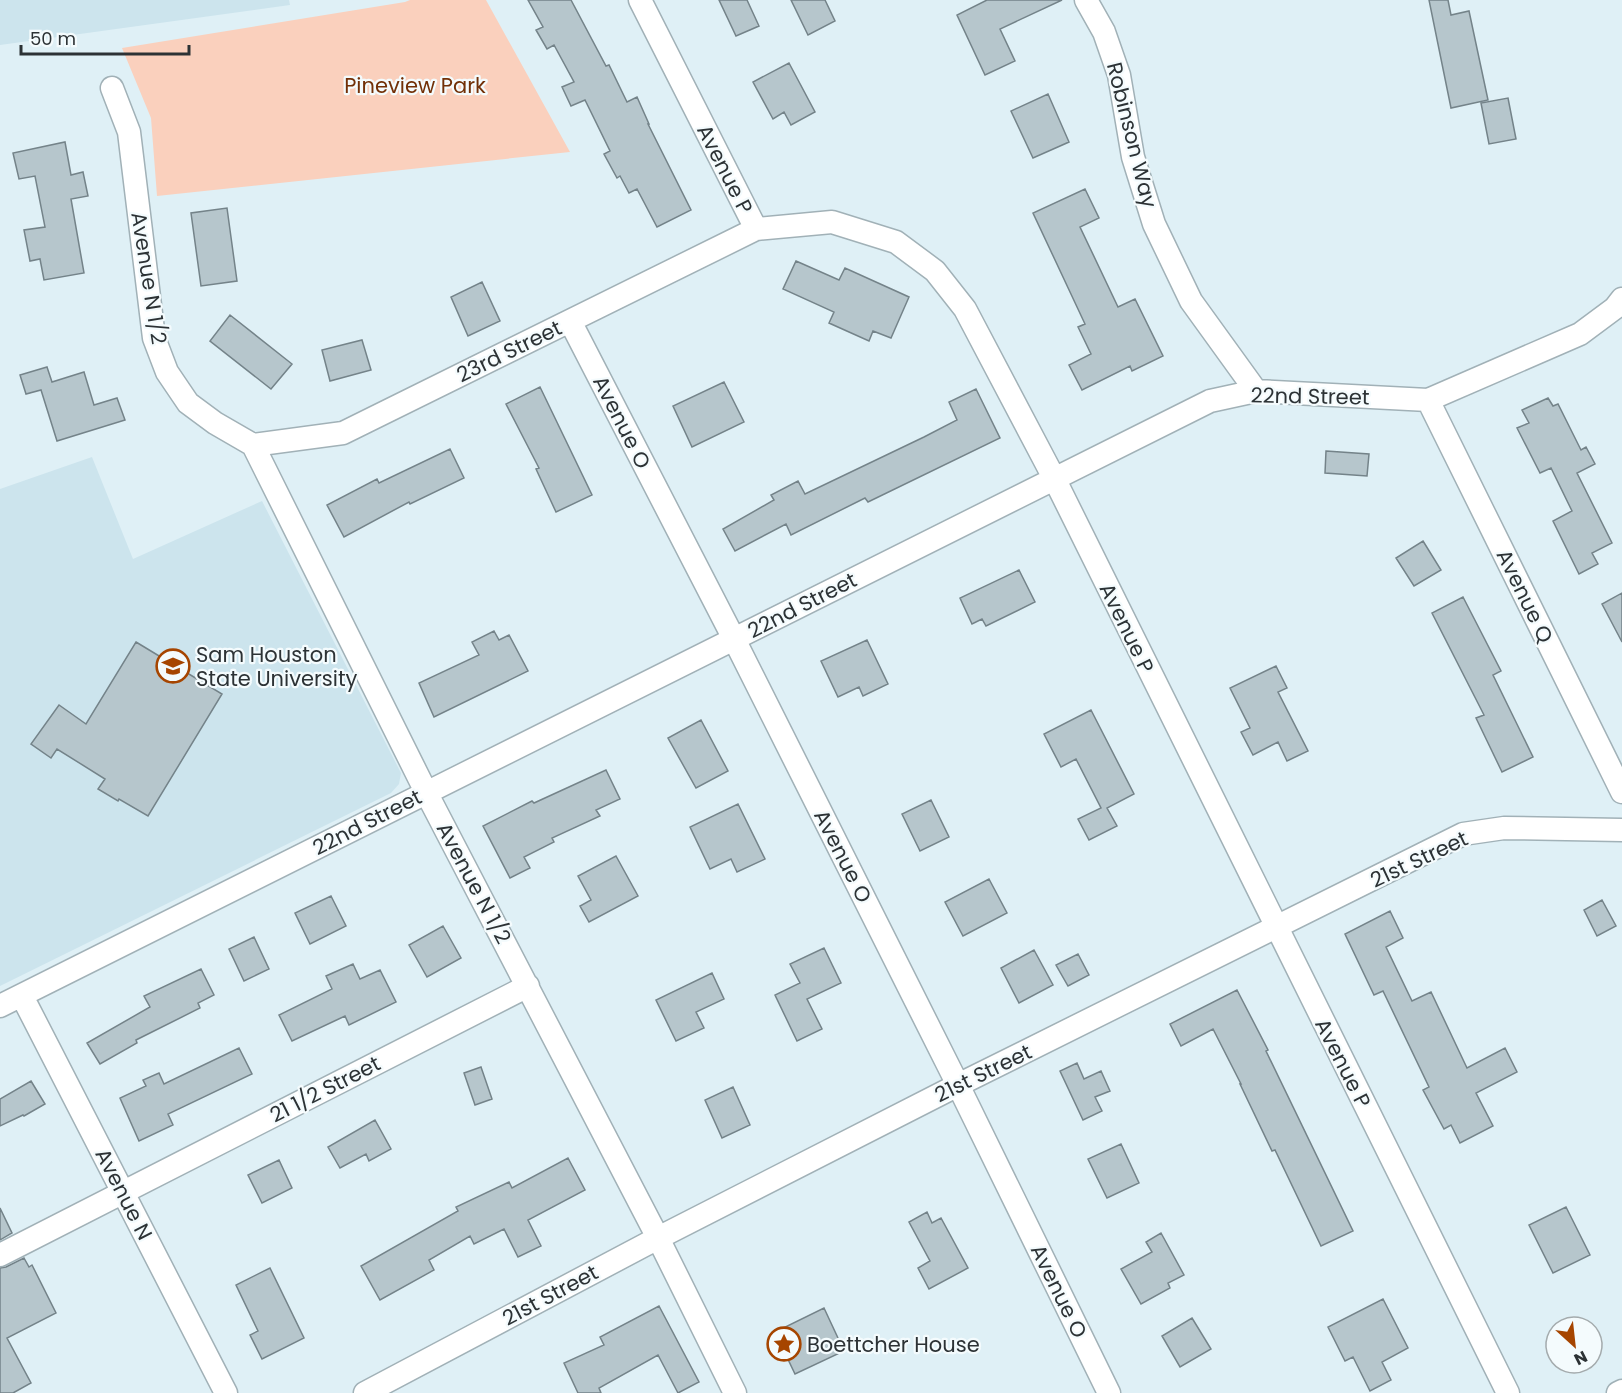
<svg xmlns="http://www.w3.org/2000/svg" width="1622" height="1393" viewBox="0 0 1622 1393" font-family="Poppins,sans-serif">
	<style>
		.built { fill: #cce4ed }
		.green { fill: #fad0bd }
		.building { fill: #b6c6cc; stroke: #748389; stroke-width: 1.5 }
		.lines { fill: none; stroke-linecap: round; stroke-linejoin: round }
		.minor-casing { stroke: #a1b1b7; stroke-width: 25 }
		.minor { stroke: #fff; stroke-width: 22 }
		.labels { text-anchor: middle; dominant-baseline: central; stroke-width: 4.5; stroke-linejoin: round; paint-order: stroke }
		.park-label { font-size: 21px; fill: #723007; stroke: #f4fbfd }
		.street-label { font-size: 21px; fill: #2c3235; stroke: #f4fbfd }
		.poi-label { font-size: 21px; fill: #2c3235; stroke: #f4fbfd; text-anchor: start }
	</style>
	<rect width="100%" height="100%" fill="#dff0f6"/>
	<!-- built -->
	<path class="built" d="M 0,0 L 289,0 L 290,5 L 0,45 Z
		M 92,457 L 133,559 L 262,501 L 401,773 L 399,784 L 391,793 L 0,986 L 0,489 Z"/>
	<!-- green -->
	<path class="green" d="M 410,0 L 486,0 L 570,152 L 157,196 L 151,118 L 122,48 L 405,2 Z"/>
	<!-- building -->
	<path class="building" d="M 528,0 L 571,0 L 606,66 L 609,65 L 627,102 L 637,97 L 649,124 L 648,124 L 691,210 L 657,227 L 637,189 L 629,193 L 620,176 L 617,178 L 604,154 L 610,151 L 585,100 L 571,106 L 562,87 L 574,82 L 554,45 L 547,49 L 536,30 L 543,27 Z
		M 719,0 L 747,0 L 759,26 L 736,36 Z
		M 791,0 L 825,0 L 835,21 L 808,35 Z
		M 987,0 L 1062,0 L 1000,29 L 1015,61 L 985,75 L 957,15 Z
		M 1429,0 L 1448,0 L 1451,15 L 1469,11 L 1488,100 L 1451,108 Z
		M 789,63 L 815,112 L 791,125 L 784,112 L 773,119 L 753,82 Z
		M 1048,94 L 1069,142 L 1033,158 L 1011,111 Z
		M 1508,98 L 1516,139 L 1489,144 L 1481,103 Z
		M 65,142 L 71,175 L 83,172 L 88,196 L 71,199 L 84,273 L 44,280 L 40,259 L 30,261 L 24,230 L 45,227 L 35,176 L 19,179 L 13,153 Z
		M 1085,189 L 1099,218 L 1080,227 L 1118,307 L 1135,299 L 1163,356 L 1132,371 L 1130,366 L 1082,390 L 1069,365 L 1091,354 L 1078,327 L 1085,324 L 1033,213 Z
		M 227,208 L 237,281 L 201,286 L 191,213 Z
		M 796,261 L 839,280 L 845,268 L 909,297 L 891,338 L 873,331 L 869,341 L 829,323 L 834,312 L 783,289 Z
		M 482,282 L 500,321 L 468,336 L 451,297 Z
		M 230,315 L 292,364 L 271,389 L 210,341 Z
		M 362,340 L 371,370 L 330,381 L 322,350 Z
		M 47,367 L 52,382 L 84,372 L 94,405 L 117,398 L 125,420 L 57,441 L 41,390 L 26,394 L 20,375 Z
		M 724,382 L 744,422 L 692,447 L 673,406 Z
		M 540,387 L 592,495 L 556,512 L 536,469 L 539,468 L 506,404 Z
		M 976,389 L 1000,438 L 868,502 L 865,498 L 791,535 L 786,524 L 735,551 L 723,529 L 774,500 L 771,495 L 798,481 L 805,494 L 924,437 L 957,420 L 949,402 Z
		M 1548,398 L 1553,406 L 1558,404 L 1581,450 L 1586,447 L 1595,464 L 1577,473 L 1612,543 L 1592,553 L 1598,564 L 1579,574 L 1553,521 L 1572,511 L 1551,468 L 1540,473 L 1517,428 L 1529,423 L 1522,410 Z
		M 450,449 L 464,478 L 410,504 L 409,502 L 344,537 L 327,505 L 377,479 L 379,483 Z
		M 1326,451 L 1369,454 L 1367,476 L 1325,473 Z
		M 1423,541 L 1441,570 L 1414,586 L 1396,558 Z
		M 1019,570 L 1035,602 L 986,626 L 982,619 L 972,624 L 960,598 Z
		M 1622,593 L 1622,642 L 1602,604 Z
		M 1463,597 L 1501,671 L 1493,675 L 1533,757 L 1502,772 L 1476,718 L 1484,715 L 1432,613 Z
		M 494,631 L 499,640 L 509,635 L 528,671 L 434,717 L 419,683 L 479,655 L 472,642 Z
		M 867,640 L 888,684 L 863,696 L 859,687 L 838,697 L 821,661 Z
		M 136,642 L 222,694 L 148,816 L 119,799 L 118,801 L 98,789 L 105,779 L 57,749 L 51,758 L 31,744 L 59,705 L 86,724 Z
		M 1276,666 L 1287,688 L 1278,692 L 1308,751 L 1287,761 L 1278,742 L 1253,755 L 1241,732 L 1250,728 L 1230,688 Z
		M 1091,710 L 1134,794 L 1107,808 L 1117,826 L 1089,840 L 1078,819 L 1101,808 L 1076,759 L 1061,767 L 1044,734 Z
		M 701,720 L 728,771 L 696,788 L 668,738 Z
		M 606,770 L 620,799 L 596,810 L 600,816 L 552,838 L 554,842 L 524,857 L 530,868 L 510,878 L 483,826 L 532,801 L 534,803 Z
		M 931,800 L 949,837 L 920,851 L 902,814 Z
		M 738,804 L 765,859 L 737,872 L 731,859 L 710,869 L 690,827 Z
		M 616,856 L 638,896 L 589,922 L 580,906 L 591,900 L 578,876 Z
		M 989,879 L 1007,913 L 963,936 L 945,902 Z
		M 331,896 L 346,926 L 310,944 L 295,913 Z
		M 1602,900 L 1616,926 L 1597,936 L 1584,910 Z
		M 1390,911 L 1403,938 L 1386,947 L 1412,1001 L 1431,992 L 1467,1068 L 1505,1048 L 1517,1072 L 1476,1093 L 1493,1126 L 1460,1143 L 1451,1125 L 1444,1129 L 1423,1090 L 1429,1087 L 1383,991 L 1374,995 L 1345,934 Z
		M 443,926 L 461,958 L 427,977 L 409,945 Z
		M 254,937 L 269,969 L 244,981 L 229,949 Z
		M 824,948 L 841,983 L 807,999 L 822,1029 L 797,1041 L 775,995 L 800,983 L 790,964 Z
		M 1034,950 L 1053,985 L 1019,1003 L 1001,968 Z
		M 1078,954 L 1089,975 L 1068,986 L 1056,965 Z
		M 353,964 L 360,979 L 380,970 L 396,1002 L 349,1025 L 345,1016 L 292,1041 L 279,1015 L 332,989 L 326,976 Z
		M 201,969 L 214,995 L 198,1003 L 200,1008 L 136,1040 L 137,1043 L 100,1064 L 87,1043 L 150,1007 L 144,996 Z
		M 712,973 L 724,999 L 696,1012 L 704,1028 L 676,1041 L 656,1000 Z
		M 1237,990 L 1268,1050 L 1266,1051 L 1353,1231 L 1321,1246 L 1275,1150 L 1272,1151 L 1240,1084 L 1241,1084 L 1213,1029 L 1181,1046 L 1170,1024 Z
		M 239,1048 L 252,1074 L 168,1114 L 173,1125 L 139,1141 L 120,1098 L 146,1086 L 143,1080 L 159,1073 L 164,1084 Z
		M 1077,1063 L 1084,1079 L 1101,1071 L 1110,1091 L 1095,1097 L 1102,1111 L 1083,1120 L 1060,1071 Z
		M 481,1067 L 492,1099 L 475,1105 L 464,1073 Z
		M 31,1081 L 45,1104 L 24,1116 L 23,1115 L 0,1126 L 0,1099 Z
		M 733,1087 L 750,1125 L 722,1138 L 705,1100 Z
		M 375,1120 L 391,1149 L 369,1161 L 366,1154 L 340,1168 L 328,1147 Z
		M 1121,1144 L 1139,1183 L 1107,1198 L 1088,1159 Z
		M 568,1158 L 585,1190 L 528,1220 L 541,1246 L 518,1257 L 504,1229 L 474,1244 L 470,1236 L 429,1260 L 434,1270 L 380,1300 L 361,1266 L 458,1211 L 456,1207 L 509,1182 L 512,1188 Z
		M 279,1160 L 292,1188 L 262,1203 L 248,1175 Z
		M 1566,1207 L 1590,1255 L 1553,1273 L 1529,1225 Z
		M 0,1208 L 12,1233 L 0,1240 Z
		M 927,1212 L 932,1223 L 941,1218 L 968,1268 L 929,1289 L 918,1268 L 930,1261 L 909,1222 Z
		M 1161,1233 L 1184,1275 L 1168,1283 L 1170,1288 L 1141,1304 L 1121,1269 L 1152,1252 L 1146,1242 Z
		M 24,1258 L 29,1267 L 32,1265 L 56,1313 L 7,1338 L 31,1383 L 13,1393 L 0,1393 L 0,1268 L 6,1267 Z
		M 270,1268 L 304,1338 L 262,1359 L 250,1335 L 258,1331 L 236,1285 Z
		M 1383,1299 L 1408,1348 L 1382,1362 L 1391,1380 L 1370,1391 L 1353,1357 L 1345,1361 L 1328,1327 Z
		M 659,1306 L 699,1382 L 678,1393 L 658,1355 L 599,1388 L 601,1393 L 578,1393 L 564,1363 L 604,1345 L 600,1337 Z
		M 824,1308 L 844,1351 L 795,1374 L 775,1332 Z
		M 1192,1318 L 1211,1349 L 1180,1367 L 1162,1336 Z"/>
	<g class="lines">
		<!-- minor casing -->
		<g class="minor-casing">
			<path id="minor" d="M 640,0 L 756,229
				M 1086,0 L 1104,32 L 1119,75 L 1133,157 L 1154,224 L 1191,301 L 1256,391
				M 112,88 L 129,132 L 154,338 L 167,372 L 188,403 L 215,423 L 253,445 L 426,792 L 658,1238 L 735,1393
				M 570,321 L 734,639 L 958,1085 L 1109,1393
				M 1428,400 L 1622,792
				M 253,445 L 343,433 L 756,229 L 832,222 L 896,242 L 935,271 L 965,309 L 1054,478 L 1508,1393
				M 22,996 L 226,1393
				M 0,1006 L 1210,401 L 1256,391 L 1428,400 L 1580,334 L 1615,308 L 1622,299
				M 0,1255 L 528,986
				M 365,1393 L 658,1238 L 958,1085 L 1463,834 L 1504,828 L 1622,830
				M 1618,1393 L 1622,1391"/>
		</g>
		<!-- minor -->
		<use href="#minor" class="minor"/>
	</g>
	<!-- icons -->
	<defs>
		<g id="university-ring" transform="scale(1.725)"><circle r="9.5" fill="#f4fbfd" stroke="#a64500" stroke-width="1.5"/><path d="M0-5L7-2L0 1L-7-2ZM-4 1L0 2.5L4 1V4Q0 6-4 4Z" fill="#a64500"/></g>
		<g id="sight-ring" transform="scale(1.725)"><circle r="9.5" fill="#f4fbfd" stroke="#a64500" stroke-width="1.5"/><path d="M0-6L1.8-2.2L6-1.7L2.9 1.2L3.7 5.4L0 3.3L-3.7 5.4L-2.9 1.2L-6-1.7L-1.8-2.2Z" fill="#a64500"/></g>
	</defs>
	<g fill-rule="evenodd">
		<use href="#university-ring" x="173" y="666"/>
		<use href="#sight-ring" x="784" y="1344"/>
	</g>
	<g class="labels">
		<!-- park labels -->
		<g class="park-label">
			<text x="415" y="85">Pineview Park</text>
		</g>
		<!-- street labels -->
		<g class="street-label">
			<text transform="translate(1132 135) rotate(76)">Robinson Way</text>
			<text transform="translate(725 169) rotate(63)">Avenue P</text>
			<text transform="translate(149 278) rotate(81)">Avenue N 1/2</text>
			<text transform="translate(509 351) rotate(-26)">23rd Street</text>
			<text transform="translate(1310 396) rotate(1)">22nd Street</text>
			<text transform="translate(622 422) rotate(63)">Avenue O</text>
			<text transform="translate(1525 596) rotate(64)">Avenue Q</text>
			<text transform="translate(802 605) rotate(-27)">22nd Street</text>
			<text transform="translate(1127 628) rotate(64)">Avenue P</text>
			<text transform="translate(367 822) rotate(-27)">22nd Street</text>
			<text transform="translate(843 856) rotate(63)">Avenue O</text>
			<text transform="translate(1419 859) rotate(-25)">21st Street</text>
			<text transform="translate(474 883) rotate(62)">Avenue N 1/2</text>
			<text transform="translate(1343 1063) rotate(63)">Avenue P</text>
			<text transform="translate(983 1073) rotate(-26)">21st Street</text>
			<text transform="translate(325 1089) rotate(-27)">21 1/2 Street</text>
			<text transform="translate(124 1194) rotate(63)">Avenue N</text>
			<text transform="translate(1059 1291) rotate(64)">Avenue O</text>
			<text transform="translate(550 1295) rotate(-28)">21st Street</text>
		</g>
		<!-- poi labels -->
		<g class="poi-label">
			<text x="196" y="654">Sam Houston<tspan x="196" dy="24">State University</tspan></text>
			<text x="807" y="1344">Boettcher House</text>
		</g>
	</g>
	<!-- north arrow -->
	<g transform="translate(1574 1345) rotate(153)"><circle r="28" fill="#f4fbfd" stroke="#a4abad" stroke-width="1.5"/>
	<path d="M0-4.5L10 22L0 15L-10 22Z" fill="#a64500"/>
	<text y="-9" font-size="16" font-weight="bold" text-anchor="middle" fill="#2c3235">N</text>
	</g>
	<!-- scale -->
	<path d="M21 45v9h168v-9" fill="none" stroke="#2c3235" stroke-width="3"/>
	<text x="30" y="45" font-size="18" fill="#2c3235" stroke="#f4fbfd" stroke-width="4.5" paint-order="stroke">50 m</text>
</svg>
